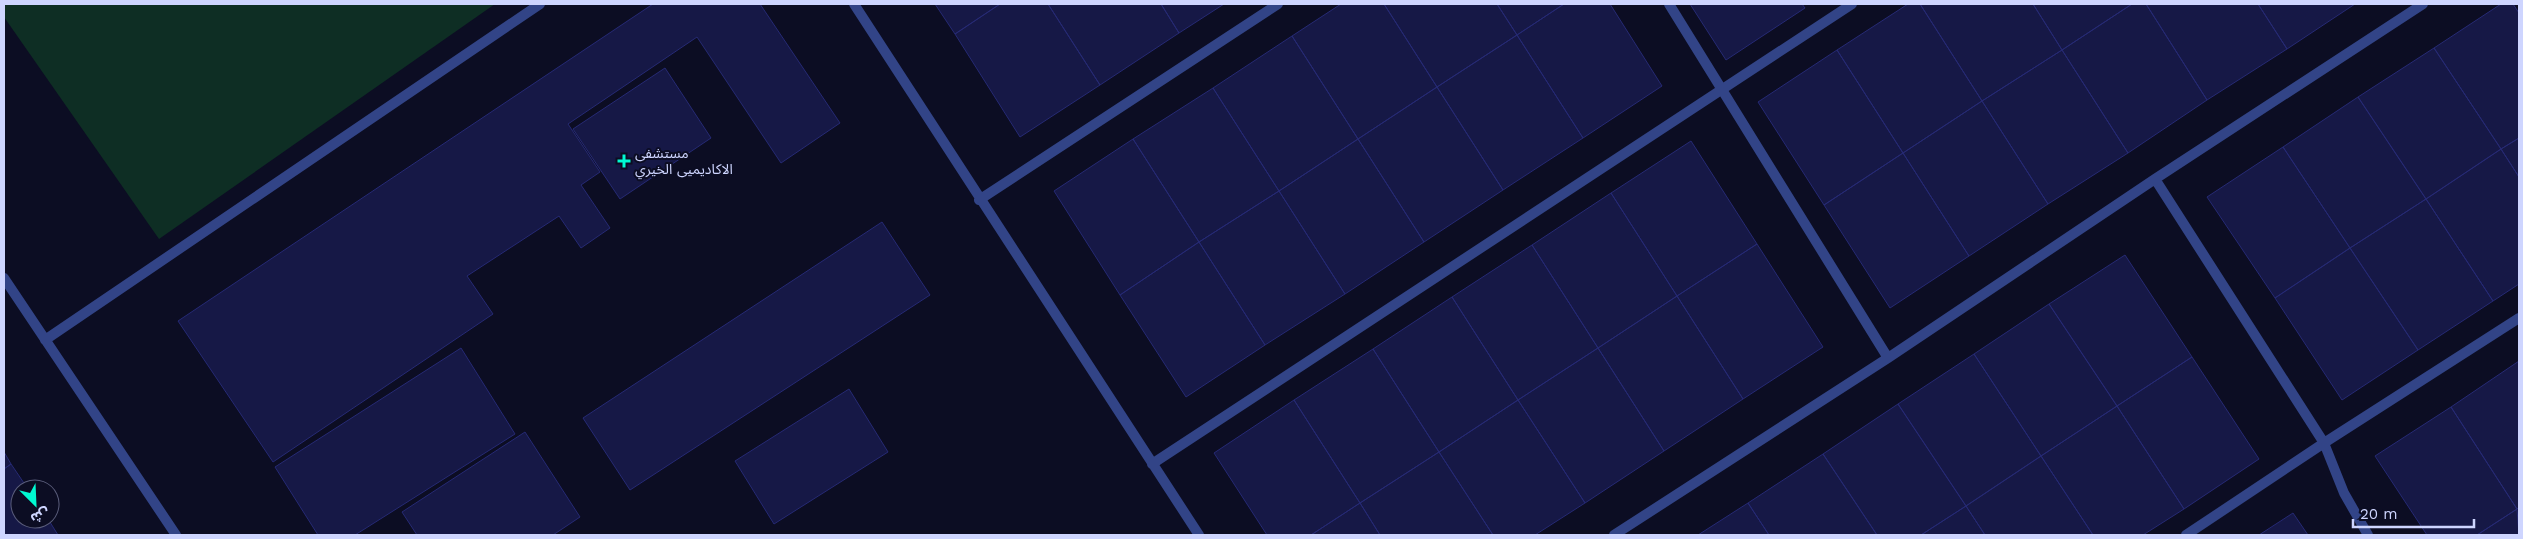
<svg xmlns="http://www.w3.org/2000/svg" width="2523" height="539" viewBox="0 0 2523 539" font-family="'Work Sans','Noto Sans Arabic',sans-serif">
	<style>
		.green { fill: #0e2e24 }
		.building { fill: #161846; stroke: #262a74 }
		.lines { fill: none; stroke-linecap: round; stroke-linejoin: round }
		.street { stroke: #324487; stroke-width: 10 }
		.poi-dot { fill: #00f9d2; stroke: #0c0d23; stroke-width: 2 }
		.labels { text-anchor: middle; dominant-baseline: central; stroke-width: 4; stroke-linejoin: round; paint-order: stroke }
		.poi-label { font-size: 14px; fill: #ced5ff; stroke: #0c0d23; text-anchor: start }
	</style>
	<rect width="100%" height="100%" fill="#0c0d23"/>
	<!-- green -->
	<path class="green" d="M 4,4 L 495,4 L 159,239 L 4,17 Z"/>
	<!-- building -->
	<path class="building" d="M 653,4 L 760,4 L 840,123 L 781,163 L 697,37 L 568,124 L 600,172 L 581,185 L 610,228 L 581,248 L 559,216 L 467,276 L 493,314 L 273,462 L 178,321 Z
		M 935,4 L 1000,4 L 955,34 Z
		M 1000,4 L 1048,4 L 1100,85 L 1020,137 L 955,34 Z
		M 1048,4 L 1161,4 L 1179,33 L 1100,85 Z
		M 1161,4 L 1224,4 L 1179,33 Z
		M 1341,4 L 1384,4 L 1437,87 L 1358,139 L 1292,36 Z
		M 1384,4 L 1497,4 L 1517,35 L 1437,87 Z
		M 1497,4 L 1564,4 L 1517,35 Z
		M 1564,4 L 1610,4 L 1662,86 L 1583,138 L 1517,35 Z
		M 1690,4 L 1802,4 L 1805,8 L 1726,60 Z
		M 1908,4 L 1920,4 L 1982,101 L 1903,153 L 1837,50 Z
		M 1920,4 L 2033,4 L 2062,50 L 1982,101 Z
		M 2033,4 L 2132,4 L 2062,50 Z
		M 2132,4 L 2146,4 L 2207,100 L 2128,153 L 2062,50 Z
		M 2146,4 L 2258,4 L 2287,49 L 2207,100 Z
		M 2258,4 L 2355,4 L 2287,49 Z
		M 2501,4 L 2513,4 L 2519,13 L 2519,138 L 2501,149 L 2434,48 Z
		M 1517,35 L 1583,138 L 1503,190 L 1437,87 Z
		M 1292,36 L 1358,139 L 1279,191 L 1213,88 Z
		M 2434,48 L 2501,149 L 2426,199 L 2358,97 Z
		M 1837,50 L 1903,153 L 1824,205 L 1758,102 Z
		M 2062,50 L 2128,153 L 2048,204 L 1982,101 Z
		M 665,68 L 711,138 L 620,199 L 573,129 Z
		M 1437,87 L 1503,190 L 1424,242 L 1358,139 Z
		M 1213,88 L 1279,191 L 1199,242 L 1133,139 Z
		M 2358,97 L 2426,199 L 2350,248 L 2283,147 Z
		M 1982,101 L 2048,204 L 1969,256 L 1903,153 Z
		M 2519,138 L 2519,177 L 2501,149 Z
		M 1133,139 L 1199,242 L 1120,295 L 1054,191 Z
		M 1358,139 L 1424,242 L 1345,294 L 1279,191 Z
		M 1691,141 L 1757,244 L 1677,296 L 1611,193 Z
		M 2283,147 L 2350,248 L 2275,298 L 2207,197 Z
		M 2501,149 L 2519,177 L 2519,284 L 2493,301 L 2426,199 Z
		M 1903,153 L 1969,256 L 1890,308 L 1824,205 Z
		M 1279,191 L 1345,294 L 1265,345 L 1199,242 Z
		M 1611,193 L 1677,296 L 1598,348 L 1532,245 Z
		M 2426,199 L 2493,301 L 2418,350 L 2350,248 Z
		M 882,222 L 930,295 L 630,490 L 583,418 Z
		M 1199,242 L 1265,345 L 1186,397 L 1120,295 Z
		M 1757,244 L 1823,347 L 1743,399 L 1677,296 Z
		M 1532,245 L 1598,348 L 1518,400 L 1452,297 Z
		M 2350,248 L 2418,350 L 2342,400 L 2275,298 Z
		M 2125,255 L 2192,357 L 2117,406 L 2049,304 Z
		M 1677,296 L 1743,399 L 1664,451 L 1598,348 Z
		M 1452,297 L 1518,400 L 1439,452 L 1373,349 Z
		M 2049,304 L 2117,406 L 2041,456 L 1974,354 Z
		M 461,348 L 515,434 L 355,535 L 318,535 L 275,467 Z
		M 1598,348 L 1664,451 L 1585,503 L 1518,400 Z
		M 1373,349 L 1439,452 L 1360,503 L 1294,400 Z
		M 1974,354 L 2041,456 L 1966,506 L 1898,404 Z
		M 2192,357 L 2259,459 L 2184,509 L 2117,406 Z
		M 2519,361 L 2519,507 L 2517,509 L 2451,407 Z
		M 849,389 L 888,452 L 774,524 L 735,461 Z
		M 1294,400 L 1360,503 L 1311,535 L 1267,535 L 1214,453 Z
		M 1518,400 L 1585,503 L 1535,535 L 1493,535 L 1439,452 Z
		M 1898,404 L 1966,506 L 1921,535 L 1877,535 L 1823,454 Z
		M 2117,406 L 2184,509 L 2143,535 L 2093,535 L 2041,456 Z
		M 2451,407 L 2517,509 L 2477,535 L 2427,535 L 2375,456 Z
		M 525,432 L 580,517 L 553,535 L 417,535 L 402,512 Z
		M 4,452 L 11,464 L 4,469 Z
		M 1439,452 L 1493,535 L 1380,535 L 1360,503 Z
		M 1823,454 L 1877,535 L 1769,535 L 1748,503 Z
		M 2041,456 L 2093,535 L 1985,535 L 1966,506 Z
		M 11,464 L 28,489 L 20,489 L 20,519 L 48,519 L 58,535 L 4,535 L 4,469 Z
		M 1360,503 L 1380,535 L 1311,535 Z
		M 1748,503 L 1769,535 L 1698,535 Z
		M 1966,506 L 1985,535 L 1921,535 Z
		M 2517,509 L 2519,535 L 2477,535 Z
		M 2293,513 L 2308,535 L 2259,535 Z"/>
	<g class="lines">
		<!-- street -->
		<path class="street" d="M 854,4 L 1199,535
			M 1669,4 L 1888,358
			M 2155,179 L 2324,443 L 2344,493 L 2368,535
			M 979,200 L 1278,4
			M 4,278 L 176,535
			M 45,340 L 540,4
			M 1152,464 L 1852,4
			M 1614,535 L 1888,358 L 2155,179 L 2423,4
			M 2186,535 L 2324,443 L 2519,318"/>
	</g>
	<!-- markers -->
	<path class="poi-dot" d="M621.5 153.5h5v5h5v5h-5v5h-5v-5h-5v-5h5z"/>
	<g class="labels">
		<!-- poi labels -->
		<g class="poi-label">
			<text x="635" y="153">مستشفى<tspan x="635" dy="16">الاكاديميى الخيري</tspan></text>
		</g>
	</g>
	<!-- border -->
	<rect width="2523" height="539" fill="none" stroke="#ced5ff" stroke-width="10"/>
	<!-- north arrow -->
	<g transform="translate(35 504) rotate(156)"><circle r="24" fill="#0c0d23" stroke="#5a5d7b"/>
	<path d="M0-4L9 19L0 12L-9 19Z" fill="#00f9d2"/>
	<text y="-8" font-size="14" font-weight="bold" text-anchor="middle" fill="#ced5ff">ش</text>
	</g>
	<!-- scale -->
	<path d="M2353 519v8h121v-8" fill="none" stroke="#ced5ff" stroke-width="2.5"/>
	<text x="2360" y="519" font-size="15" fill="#ced5ff" stroke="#0c0d23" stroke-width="4" paint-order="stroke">20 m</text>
</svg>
